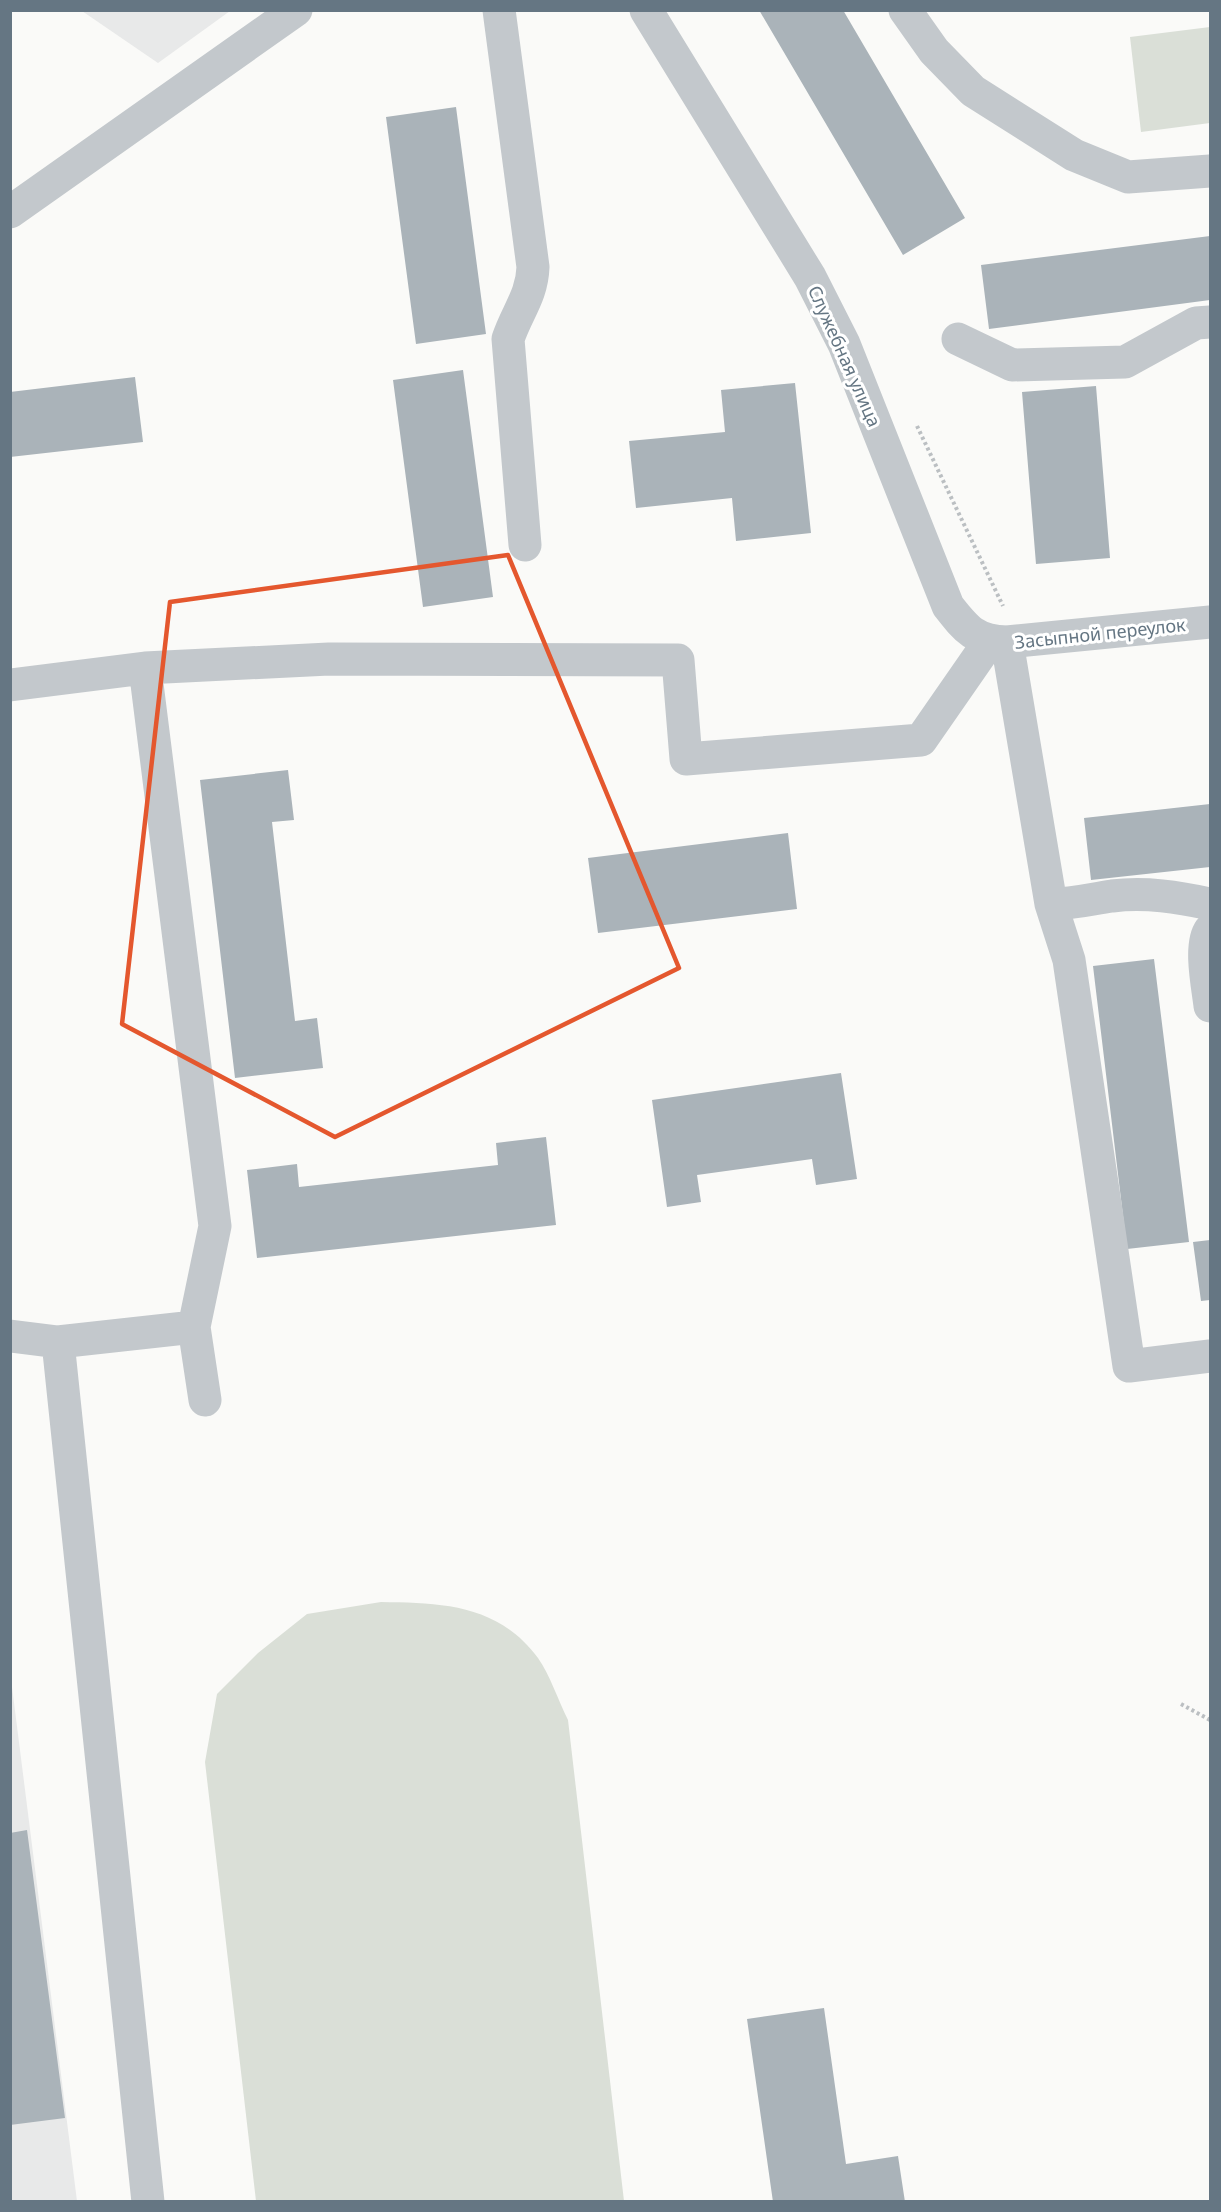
<svg xmlns="http://www.w3.org/2000/svg" width="1221" height="2212" viewBox="0 0 1221 2212" font-family="'Noto Sans',sans-serif">
	<style>
		.built { fill: #e8e9e9 }
		.green { fill: #dadfd7 }
		.building { fill: #aab3b9 }
		.lines { fill: none; stroke-linecap: round; stroke-linejoin: round }
		.path { stroke: #bbbfc2; stroke-width: 4; stroke-dasharray: 3 3; stroke-linecap: butt }
		.minor { stroke: #c3c8cc; stroke-width: 33 }
		.marked { fill: none; stroke: #e4572e; stroke-width: 4.5; stroke-linejoin: round }
		.labels { text-anchor: middle; dominant-baseline: central; stroke-width: 6; stroke-linejoin: round; paint-order: stroke }
		.street-label { font-size: 18px; fill: #657683; stroke: #fff }
	</style>
	<rect width="100%" height="100%" fill="#fafaf8"/>
	<!-- built -->
	<path class="built" d="M 82,11 L 230,11 L 158,63 Z
		M 11,1679 L 77,2201 L 11,2201 Z"/>
	<!-- green -->
	<path class="green" d="M 1210,27 L 1210,123 L 1141,132 L 1130,37 Z
		M 381,1602 C 442,1603 498,1604 538,1658 C 550,1675 558,1700 568,1720 L 624,2201 L 256,2201 L 205,1762 L 217,1694 L 258,1653 L 307,1614 Z"/>
	<!-- building -->
	<path class="building" d="M 759,10 L 843,10 L 965,218 L 903,255 Z
		M 456,107 L 486,334 L 416,344 L 386,117 Z
		M 1210,236 L 1210,300 L 989,329 L 981,265 Z
		M 463,370 L 493,597 L 423,607 L 393,380 Z
		M 135,377 L 143,442 L 10,457 L 10,392 Z
		M 795,383 L 811,533 L 736,541 L 732,498 L 636,508 L 629,441 L 725,432 L 721,390 Z
		M 1096,386 L 1110,558 L 1036,564 L 1022,392 Z
		M 288,770 L 294,820 L 272,822 L 295,1021 L 317,1018 L 323,1068 L 235,1078 L 200,780 Z
		M 1210,804 L 1210,867 L 1091,880 L 1084,818 Z
		M 788,833 L 797,909 L 598,933 L 588,858 Z
		M 1154,959 L 1189,1242 L 1127,1249 L 1093,966 Z
		M 841,1073 L 857,1179 L 816,1185 L 812,1159 L 697,1175 L 701,1202 L 667,1207 L 652,1100 Z
		M 546,1137 L 556,1225 L 257,1258 L 247,1170 L 297,1164 L 299,1187 L 498,1165 L 496,1143 Z
		M 1210,1240 L 1210,1300 L 1201,1301 L 1193,1242 Z
		M 27,1830 L 65,2118 L 10,2125 L 10,1833 Z
		M 824,2008 L 846,2164 L 898,2156 L 905,2202 L 773,2202 L 747,2019 Z"/>
	<g class="lines">
		<!-- path -->
		<path class="path" d="M 917,426 L 1003,606
			M 1181,1704 L 1210,1720"/>
		<!-- minor -->
		<path class="minor" d="M 499,10 L 533,267 C 532,296 517,312 508,339 L 525,545
			M 646,10 L 810,277 L 844,344 L 948,606 C 966,629 975,641 1007,642 L 1210,622
			M 905,10 L 934,51 L 973,91 L 1074,155 L 1128,177 L 1210,171
			M 10,212 L 296,10
			M 958,339 L 1012,365 L 1125,362 L 1196,323 L 1210,322
			M 1007,642 L 1051,904
			M 10,685 L 145,668 L 329,659 L 678,660 L 686,759 L 921,740 L 989,642
			M 1210,904 C 1178,897 1146,892 1112,896 C 1091,899 1073,904 1051,904 L 1069,960 L 1129,1366 L 1210,1356
			M 1210,930 C 1199,945 1208,988 1210,1006
			M 194,1327 L 205,1400
			M 10,1336 L 58,1342 L 148,2202
			M 58,1342 L 194,1327 L 215,1226 L 145,668"/>
	</g>
	<!-- marked area -->
	<path class="marked" d="M 508,555 L 679,968 L 335,1137 L 122,1024 L 170,602 Z"/>
	<g class="labels">
		<!-- street labels -->
		<g class="street-label">
			<text transform="translate(845 356) rotate(66)">Служебная улица</text>
			<text transform="translate(1100 633) rotate(-6)">Засыпной переулок</text>
		</g>
	</g>
	<!-- border -->
	<rect width="1221" height="2212" fill="none" stroke="#657683" stroke-width="24"/>
</svg>
